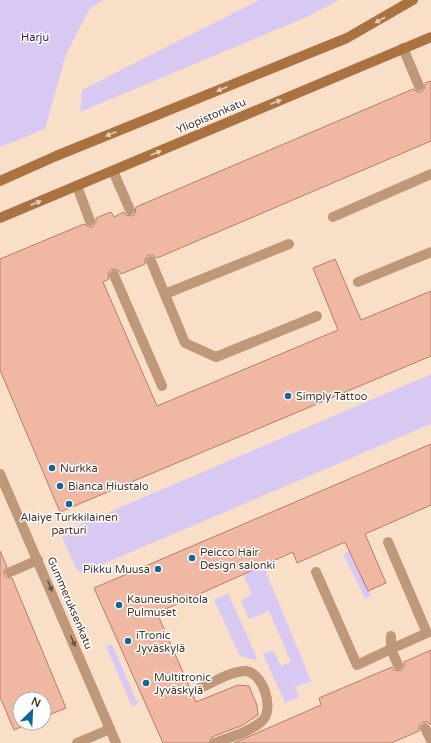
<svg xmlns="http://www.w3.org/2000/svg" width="431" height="743" viewBox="0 0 431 743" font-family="'Varela Round',sans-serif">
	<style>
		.green { fill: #d8c9f3 }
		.building { fill: #f0b8a3; stroke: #b27e6a }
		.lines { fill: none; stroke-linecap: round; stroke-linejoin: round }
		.lane { stroke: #be9878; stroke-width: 10 }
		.street { stroke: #be9878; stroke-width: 10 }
		.secondary { stroke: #a97240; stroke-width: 10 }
		.oneway { fill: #e1cebc }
		.oneway2 { fill: #6b533f }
		.poi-dot { fill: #116697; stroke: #fff; stroke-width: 1.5 }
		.labels { text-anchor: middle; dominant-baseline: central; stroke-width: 3; stroke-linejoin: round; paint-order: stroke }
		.park-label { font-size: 11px; fill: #3a1c5d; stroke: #fff }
		.street-label { font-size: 11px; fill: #483627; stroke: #fff }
		.poi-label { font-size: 11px; fill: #483627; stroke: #fff; text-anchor: start }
	</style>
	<rect width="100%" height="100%" fill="#fadfc8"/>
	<!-- green -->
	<path class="green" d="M 0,0 L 104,0 L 90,8 L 66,54 L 45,129 L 0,147 Z
		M 259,0 L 339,0 L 309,16 L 80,112 L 82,90 Z
		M 431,374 L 431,424 L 82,573 L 77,570 L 62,537 L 65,531 Z
		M 368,543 L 363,578 L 371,596 L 365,598 L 343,554 Z
		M 263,565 L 311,681 L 295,687 L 299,697 L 285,703 L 263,654 L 273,650 L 281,666 L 291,662 L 269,611 L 249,619 L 241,600 L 252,595 L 243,574 Z
		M 228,593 L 257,658 L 253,660 L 240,656 L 214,600 Z
		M 112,644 L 138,704 L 132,707 L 106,646 Z"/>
	<!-- building -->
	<path class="building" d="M 431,81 L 431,141 L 157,258 L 152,255 L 148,255 L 145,260 L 145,264 L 121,274 L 118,270 L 111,269 L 108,274 L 109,279 L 103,282 L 157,406 L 338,330 L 313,268 L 335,259 L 361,320 L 431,291 L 431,356 L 60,512 L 0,370 L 0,259 L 84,224 L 89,227 L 93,227 L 96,222 L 96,218 L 111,212 L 114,217 L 124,212 L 126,215 L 132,216 L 135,214 L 136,207 L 413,89 L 418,92 L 422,92 L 425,87 L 425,83 Z
		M 431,444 L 431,505 L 365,534 L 386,583 L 368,591 L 345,542 L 297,563 L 293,552 L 157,613 L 196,702 L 238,685 L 249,686 L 257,705 L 258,715 L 243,725 L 212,737 L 209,743 L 163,743 L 94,588 Z
		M 0,551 L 7,567 L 4,571 L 4,574 L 6,577 L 12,578 L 66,708 L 44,717 L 44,699 L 20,699 L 20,723 L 30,723 L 14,730 L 0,697 Z
		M 431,650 L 431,725 L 428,722 L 422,722 L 419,725 L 419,731 L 391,743 L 234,743 L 321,705 L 319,698 L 392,667 L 394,670 L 401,671 L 404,666 L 404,662 Z"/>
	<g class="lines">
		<!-- lane -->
		<path class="lane" d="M 403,48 L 419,86
			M 113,171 L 130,210
			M 77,186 L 90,221
			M 333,217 L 431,174
			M 151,261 L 185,343 L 216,357 L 317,316
			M 114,275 L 162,386
			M 358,282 L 431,252
			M 165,294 L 289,244
			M 388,542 L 427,633 L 391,649 L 391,636
			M 10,572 L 38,560
			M 316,572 L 357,665 L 391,649 L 398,665
			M 200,688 C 213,683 232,670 246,671 C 263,673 275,709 262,721 C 250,732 230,737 215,743
			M 425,728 L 431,740
			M 77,743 L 110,729"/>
		<!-- street -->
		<path class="street" d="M 0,474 L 116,743"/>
		<!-- secondary -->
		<path class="secondary" d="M 0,181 L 56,156 L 347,38 L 413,0
			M 0,218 L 431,37"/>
	</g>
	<!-- one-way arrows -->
	<defs><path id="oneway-solid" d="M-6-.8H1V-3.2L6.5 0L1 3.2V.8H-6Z"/></defs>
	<g class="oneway">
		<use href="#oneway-solid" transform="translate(380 20) rotate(151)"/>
		<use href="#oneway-solid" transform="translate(222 89) rotate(158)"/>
		<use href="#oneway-solid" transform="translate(276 102) rotate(-23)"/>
		<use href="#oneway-solid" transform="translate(111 134) rotate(158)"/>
		<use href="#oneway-solid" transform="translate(156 153) rotate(-23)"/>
		<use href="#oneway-solid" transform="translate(36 203) rotate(-23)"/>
	</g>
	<g class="oneway2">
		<use href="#oneway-solid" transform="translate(50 586) rotate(67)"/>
		<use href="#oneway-solid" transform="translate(73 641) rotate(67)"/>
	</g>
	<!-- markers -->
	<g class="poi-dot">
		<circle cx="288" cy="396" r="4"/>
		<circle cx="52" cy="468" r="4"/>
		<circle cx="60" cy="486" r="4"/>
		<circle cx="69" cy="504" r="4"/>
		<circle cx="192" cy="558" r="4"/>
		<circle cx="158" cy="569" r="4"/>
		<circle cx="119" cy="605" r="4"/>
		<circle cx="128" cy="641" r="4"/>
		<circle cx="146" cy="683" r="4"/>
	</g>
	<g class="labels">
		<!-- park labels -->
		<g class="park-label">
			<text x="35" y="37">Harju</text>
		</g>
		<!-- street labels -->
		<g class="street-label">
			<text transform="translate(211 116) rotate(-23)">Yliopistonkatu</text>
			<text transform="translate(70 603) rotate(67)">Gummeruksenkatu</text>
		</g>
		<!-- poi labels -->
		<g class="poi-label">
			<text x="296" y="396">Simply Tattoo</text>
			<text x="60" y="468">Nurkka</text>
			<text x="68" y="486">Bianca Hiustalo</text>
			<text x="69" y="517" text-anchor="middle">Alaiye Turkkilainen<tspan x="69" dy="13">parturi</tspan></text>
			<text x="200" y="552">Peicco Hair<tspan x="200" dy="13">Design salonki</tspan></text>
			<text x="150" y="569" text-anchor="end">Pikku Muusa</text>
			<text x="127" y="599">Kauneushoitola<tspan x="127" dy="13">Pulmuset</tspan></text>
			<text x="136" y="635">iTronic<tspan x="136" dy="13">Jyväskylä</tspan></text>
			<text x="154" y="677">Multitronic<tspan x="154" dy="13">Jyväskylä</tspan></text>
		</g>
	</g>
	<!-- north arrow -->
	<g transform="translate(32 711) rotate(24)"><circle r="19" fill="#ffffff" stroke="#b6afa9"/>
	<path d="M0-3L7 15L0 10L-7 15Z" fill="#116697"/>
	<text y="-6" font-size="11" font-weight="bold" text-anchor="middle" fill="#483627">N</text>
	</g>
</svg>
